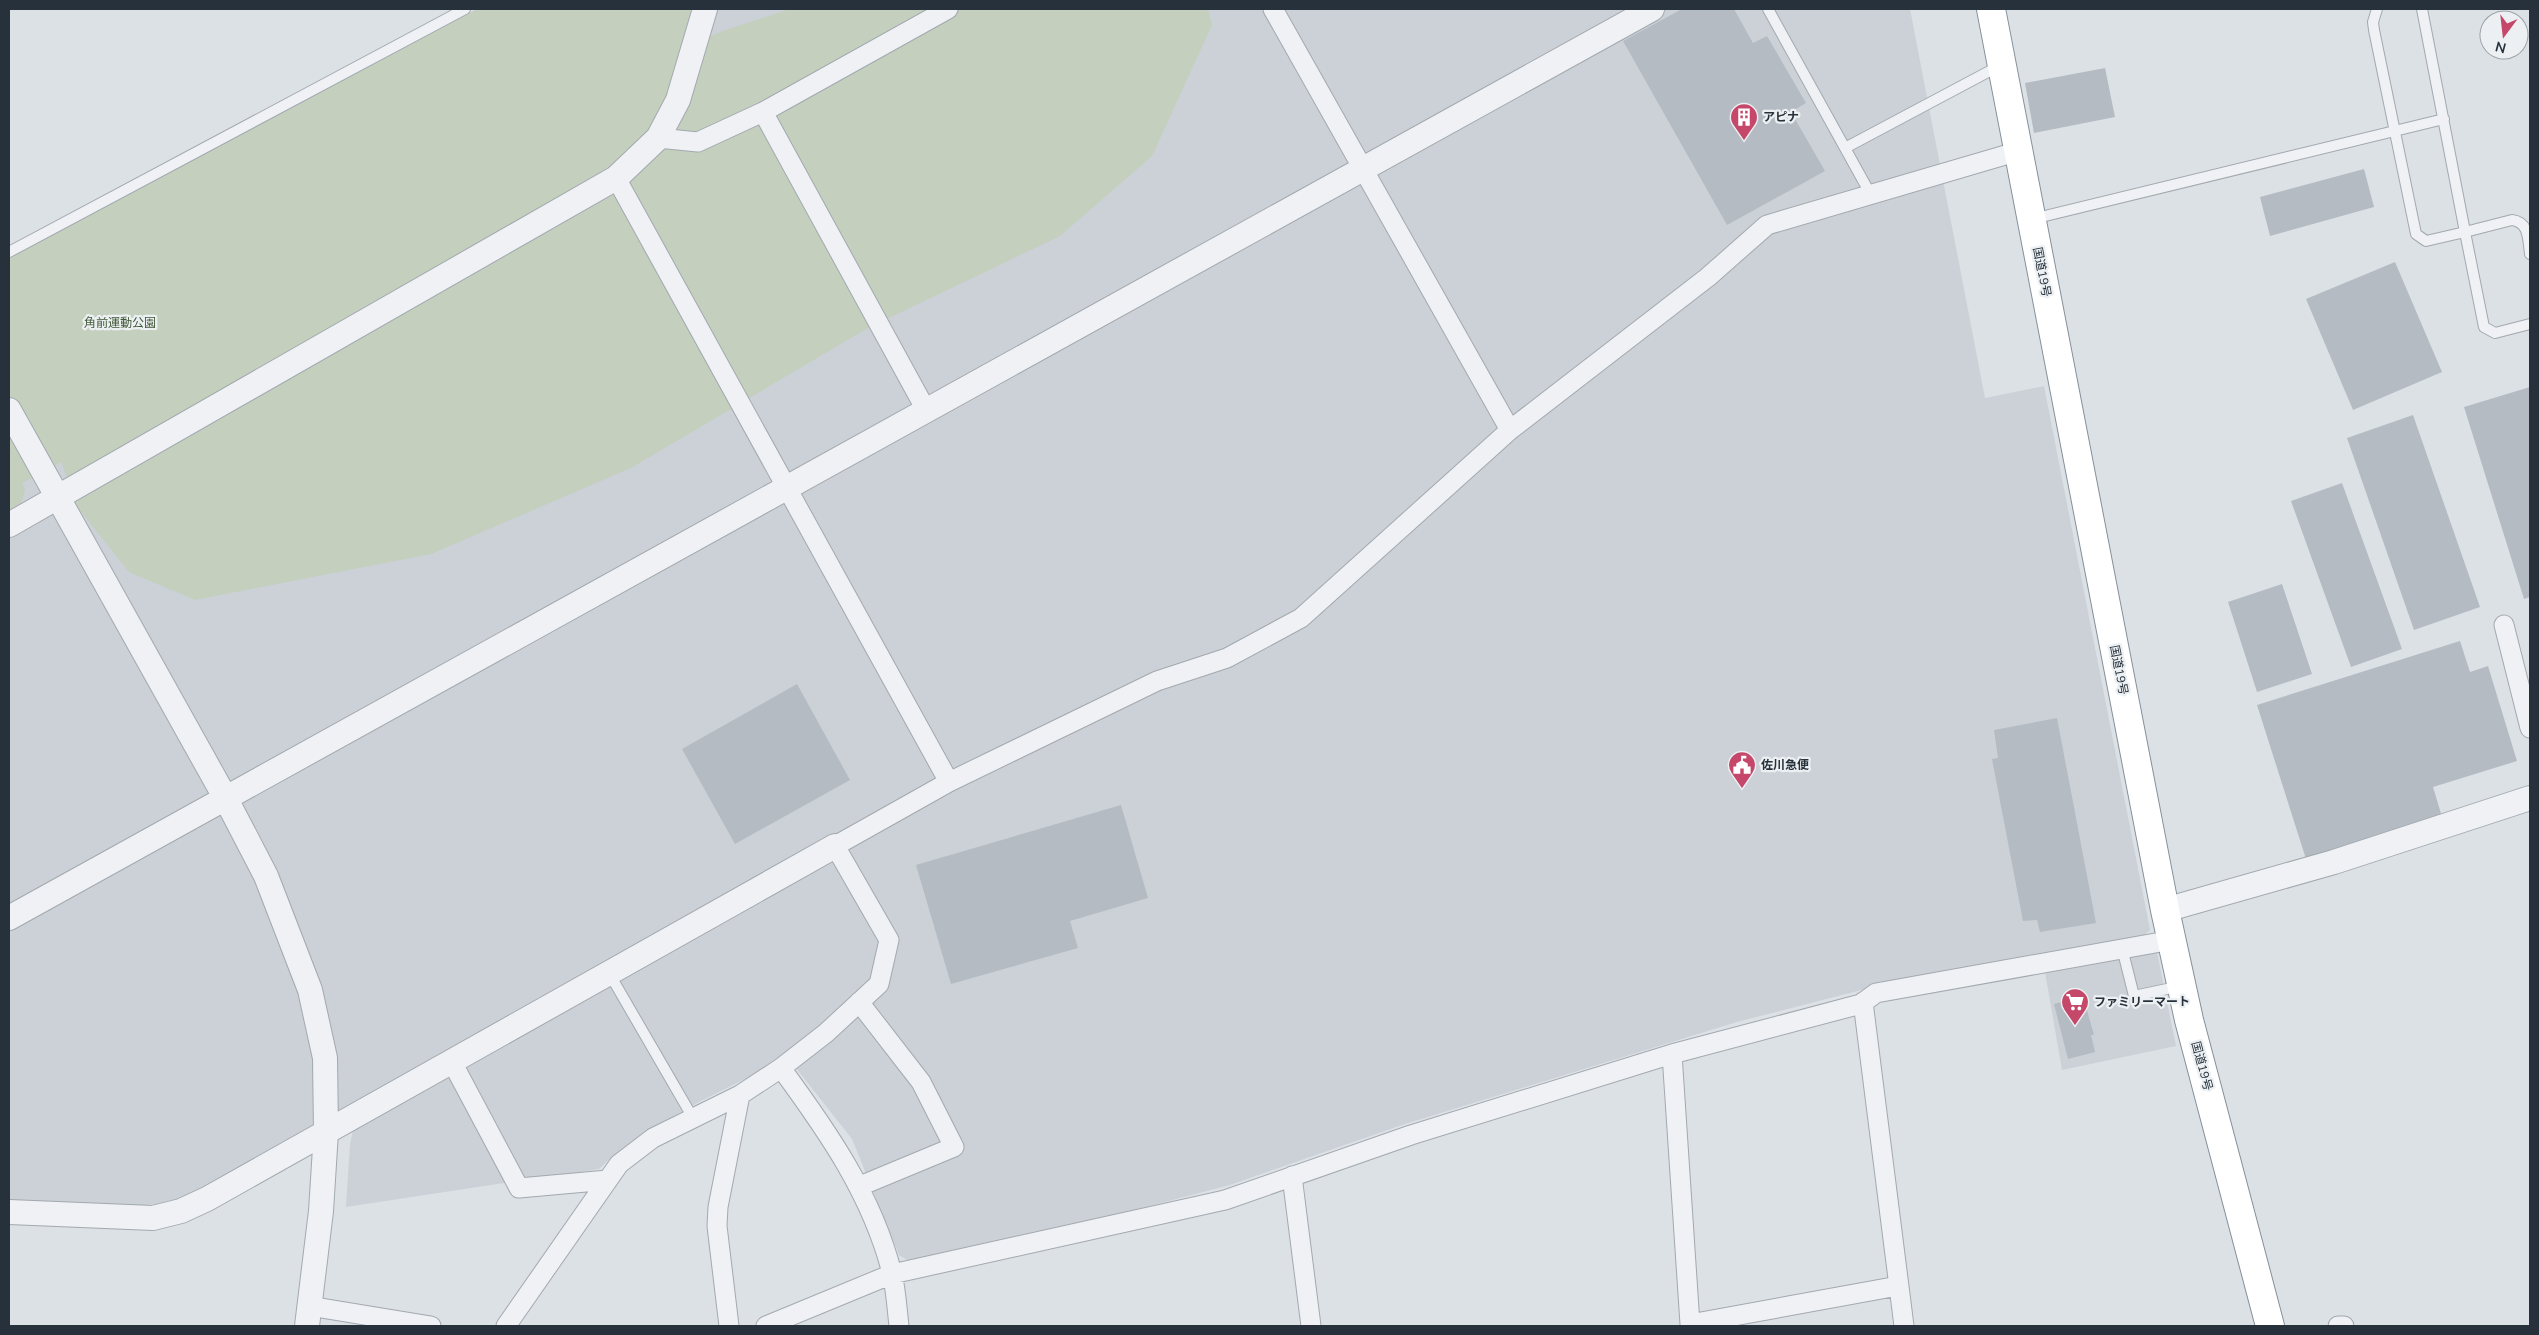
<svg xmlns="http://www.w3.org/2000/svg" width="2539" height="1335" viewBox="0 0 2539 1335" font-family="'Nunito Sans','Noto Sans JP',sans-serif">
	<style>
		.built { fill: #cbd1d7 }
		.green { fill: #c4cfbe }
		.building { fill: #b4bbc2 }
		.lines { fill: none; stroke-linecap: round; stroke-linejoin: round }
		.service-casing { stroke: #a2a9af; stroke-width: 12 }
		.minor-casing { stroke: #a2a9af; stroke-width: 21 }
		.tertiary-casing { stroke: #a2a9af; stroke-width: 26 }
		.trunk-casing { stroke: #85909b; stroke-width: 30 }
		.service { stroke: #eff1f4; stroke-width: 10 }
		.minor { stroke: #eff1f4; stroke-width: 19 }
		.tertiary { stroke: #eff1f4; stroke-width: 24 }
		.trunk { stroke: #fff; stroke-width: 28 }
		.labels { text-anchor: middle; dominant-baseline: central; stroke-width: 4.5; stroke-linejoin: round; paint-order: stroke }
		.poi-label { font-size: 12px; font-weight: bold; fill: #27313b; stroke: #ecf0f3; text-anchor: start }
		.street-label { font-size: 12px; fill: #27313b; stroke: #ecf0f3 }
		.park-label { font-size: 12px; fill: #3f5635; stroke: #ecf0f3 }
	</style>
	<rect width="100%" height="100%" fill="#dce1e6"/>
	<!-- built -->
	<path class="built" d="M 477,9 L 1910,9 L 1985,398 L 2044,386 L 2150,930 L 2142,937 L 1877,986 L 1737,1022 L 1402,1125 L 1230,1185 L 1107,1217 L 909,1261 L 899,1255 L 852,1139 L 784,1053 L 753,1075 L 701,1101 L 657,1125 L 614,1155 L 599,1169 L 530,1181 L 522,1178 L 504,1183 L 346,1207 L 350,1145 L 359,1101 L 203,1191 L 167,1203 L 134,1206 L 9,1201 L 9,257 Z
		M 2147,950 L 2157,952 L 2176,1046 L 2062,1070 L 2045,972 Z"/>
	<!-- green -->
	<path class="green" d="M 477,9 L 694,9 L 683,48 L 725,30 L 790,9 L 1208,9 L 1212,25 L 1152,156 L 1060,236 L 868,328 L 631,468 L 431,554 L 195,600 L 129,572 L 78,508 L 61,462 L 22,483 L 25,490 L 21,504 L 9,511 L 9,257 Z"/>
	<!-- building -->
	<path class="building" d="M 1682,9 L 1734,9 L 1753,43 L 1767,36 L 1806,103 L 1791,112 L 1825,171 L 1727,225 L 1623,41 Z
		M 2105,68 L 2115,117 L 2034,133 L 2025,83 Z
		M 2364,169 L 2374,207 L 2270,236 L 2260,197 Z
		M 2395,262 L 2442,372 L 2353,410 L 2306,299 Z
		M 2530,387 L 2530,597 L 2524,599 L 2464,407 Z
		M 2413,415 L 2480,607 L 2414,630 L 2347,438 Z
		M 2342,483 L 2402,649 L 2351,667 L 2291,501 Z
		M 2282,584 L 2312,674 L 2257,692 L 2228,602 Z
		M 2460,641 L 2470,672 L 2488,666 L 2517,761 L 2433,787 L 2442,817 L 2306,859 L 2257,705 Z
		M 797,684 L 850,780 L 735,844 L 682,749 Z
		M 2057,718 L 2096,923 L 2040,932 L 2037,920 L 2023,921 L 1992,759 L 1998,758 L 1994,730 Z
		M 1121,805 L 1148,898 L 1070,921 L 1078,948 L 951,984 L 916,865 Z
		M 2083,996 L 2094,1035 L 2091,1035 L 2095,1052 L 2068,1059 L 2054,1004 Z"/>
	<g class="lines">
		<!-- service casing -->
		<g class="service-casing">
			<path id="service" d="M 1768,9 L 1871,195
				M 2377,9 L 2373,22 L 2374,30 L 2416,234 L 2426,241 L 2465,232 L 2422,9
				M 1845,148 L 2001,65
				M 2033,219 L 2444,119
				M 9,252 L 465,9
				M 2530,254 C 2528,239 2529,222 2512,220 L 2465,232 L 2484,327 L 2495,333 L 2530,324
				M 2122,948 L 2134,996 L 2181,986
				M 609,973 L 693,1118"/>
		</g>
		<!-- minor casing -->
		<g class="minor-casing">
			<path id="minor" d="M 1273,9 L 1510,430
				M 763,112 L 926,410
				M 658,138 L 698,142 L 763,112 L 948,9
				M 616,178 L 949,782
				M 2504,625 L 2530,728
				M 859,1002 L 921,1082 L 954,1147 L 860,1186
				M 1863,1002 L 1904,1326
				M 1672,1054 L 1690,1324 L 1898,1286
				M 452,1062 L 519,1188 L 608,1180
				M 781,1068 C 828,1132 872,1195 892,1273 C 896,1290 897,1309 899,1326
				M 1292,1176 L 1311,1326
				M 309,1306 L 431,1326
				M 506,1326 L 619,1164 L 653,1138 L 740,1095 L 781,1068 L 826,1033 L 879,984 L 889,940 L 835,846 L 949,782 L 1157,681 L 1227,658 L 1301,618 L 1510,430 L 1708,277 L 1767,225 L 2019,151
				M 729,1326 L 717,1226 L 718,1207 L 740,1095
				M 766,1326 L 892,1274 L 1225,1200 L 1411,1135 L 1672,1054 L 1861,1004 L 1876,993 L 2172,940
				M 2338,1326 L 2344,1326"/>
		</g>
		<!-- tertiary casing -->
		<g class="tertiary-casing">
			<path id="tertiary" d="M 9,410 L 226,799 L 266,876 L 310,990 L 325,1058 L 326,1132 L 321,1211 L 307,1326
				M 9,525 L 616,178 L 658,138 L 678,100 L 705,9
				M 2165,910 L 2334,862 L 2530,798
				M 9,918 L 1652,9
				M 9,1212 L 153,1218 L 181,1211 L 207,1199 L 835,846"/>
		</g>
		<!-- trunk casing -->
		<g class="trunk-casing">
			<path id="trunk" d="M 1991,9 L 2165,910 L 2189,1020 L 2270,1326"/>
		</g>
		<!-- service -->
		<use href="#service" class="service"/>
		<!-- minor -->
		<use href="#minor" class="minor"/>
		<!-- tertiary -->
		<use href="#tertiary" class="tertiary"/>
		<!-- trunk -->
		<use href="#trunk" class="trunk"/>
	</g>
	<!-- icons -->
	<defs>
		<g id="building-pin" transform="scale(1.4375)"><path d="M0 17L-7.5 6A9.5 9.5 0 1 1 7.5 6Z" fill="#c5476a" stroke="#ecf0f3"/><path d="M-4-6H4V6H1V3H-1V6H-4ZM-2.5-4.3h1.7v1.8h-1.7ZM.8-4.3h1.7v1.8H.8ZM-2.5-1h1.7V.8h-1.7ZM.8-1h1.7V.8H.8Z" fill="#fff"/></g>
		<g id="civic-pin" transform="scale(1.4375)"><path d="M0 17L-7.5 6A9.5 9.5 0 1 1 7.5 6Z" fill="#c5476a" stroke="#ecf0f3"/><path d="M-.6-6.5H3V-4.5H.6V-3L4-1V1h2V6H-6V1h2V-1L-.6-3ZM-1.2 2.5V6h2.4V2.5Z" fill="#fff"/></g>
		<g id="supermarket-pin" transform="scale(1.4375)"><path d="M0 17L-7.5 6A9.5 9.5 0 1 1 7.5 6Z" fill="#c5476a" stroke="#ecf0f3"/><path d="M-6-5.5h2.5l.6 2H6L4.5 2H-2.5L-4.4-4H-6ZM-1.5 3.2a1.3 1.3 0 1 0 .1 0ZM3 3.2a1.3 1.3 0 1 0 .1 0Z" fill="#fff"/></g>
	</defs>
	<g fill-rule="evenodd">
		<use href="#building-pin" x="1744" y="117"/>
		<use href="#civic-pin" x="1742" y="765"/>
		<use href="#supermarket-pin" x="2075" y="1002"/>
	</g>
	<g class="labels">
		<!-- poi labels -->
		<g class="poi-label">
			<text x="1763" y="117">アピナ</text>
			<text x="1761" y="765">佐川急便</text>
			<text x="2094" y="1002">ファミリーマート</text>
		</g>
		<!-- street labels -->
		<g class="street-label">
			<text transform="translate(2042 272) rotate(79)">国道19号</text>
			<text transform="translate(2119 670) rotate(79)">国道19号</text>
			<text transform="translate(2202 1066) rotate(75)">国道19号</text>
		</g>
		<!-- park labels -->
		<g class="park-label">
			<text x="120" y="323">角前運動公園</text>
		</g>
	</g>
	<!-- border -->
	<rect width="2539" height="1335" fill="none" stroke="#27313b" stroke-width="20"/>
	<!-- north arrow -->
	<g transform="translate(2504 35) rotate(195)"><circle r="24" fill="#ecf0f3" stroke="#9da4a9"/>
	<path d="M0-4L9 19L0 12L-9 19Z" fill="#c5476a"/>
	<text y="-8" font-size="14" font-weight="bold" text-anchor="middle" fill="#27313b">N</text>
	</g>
</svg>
